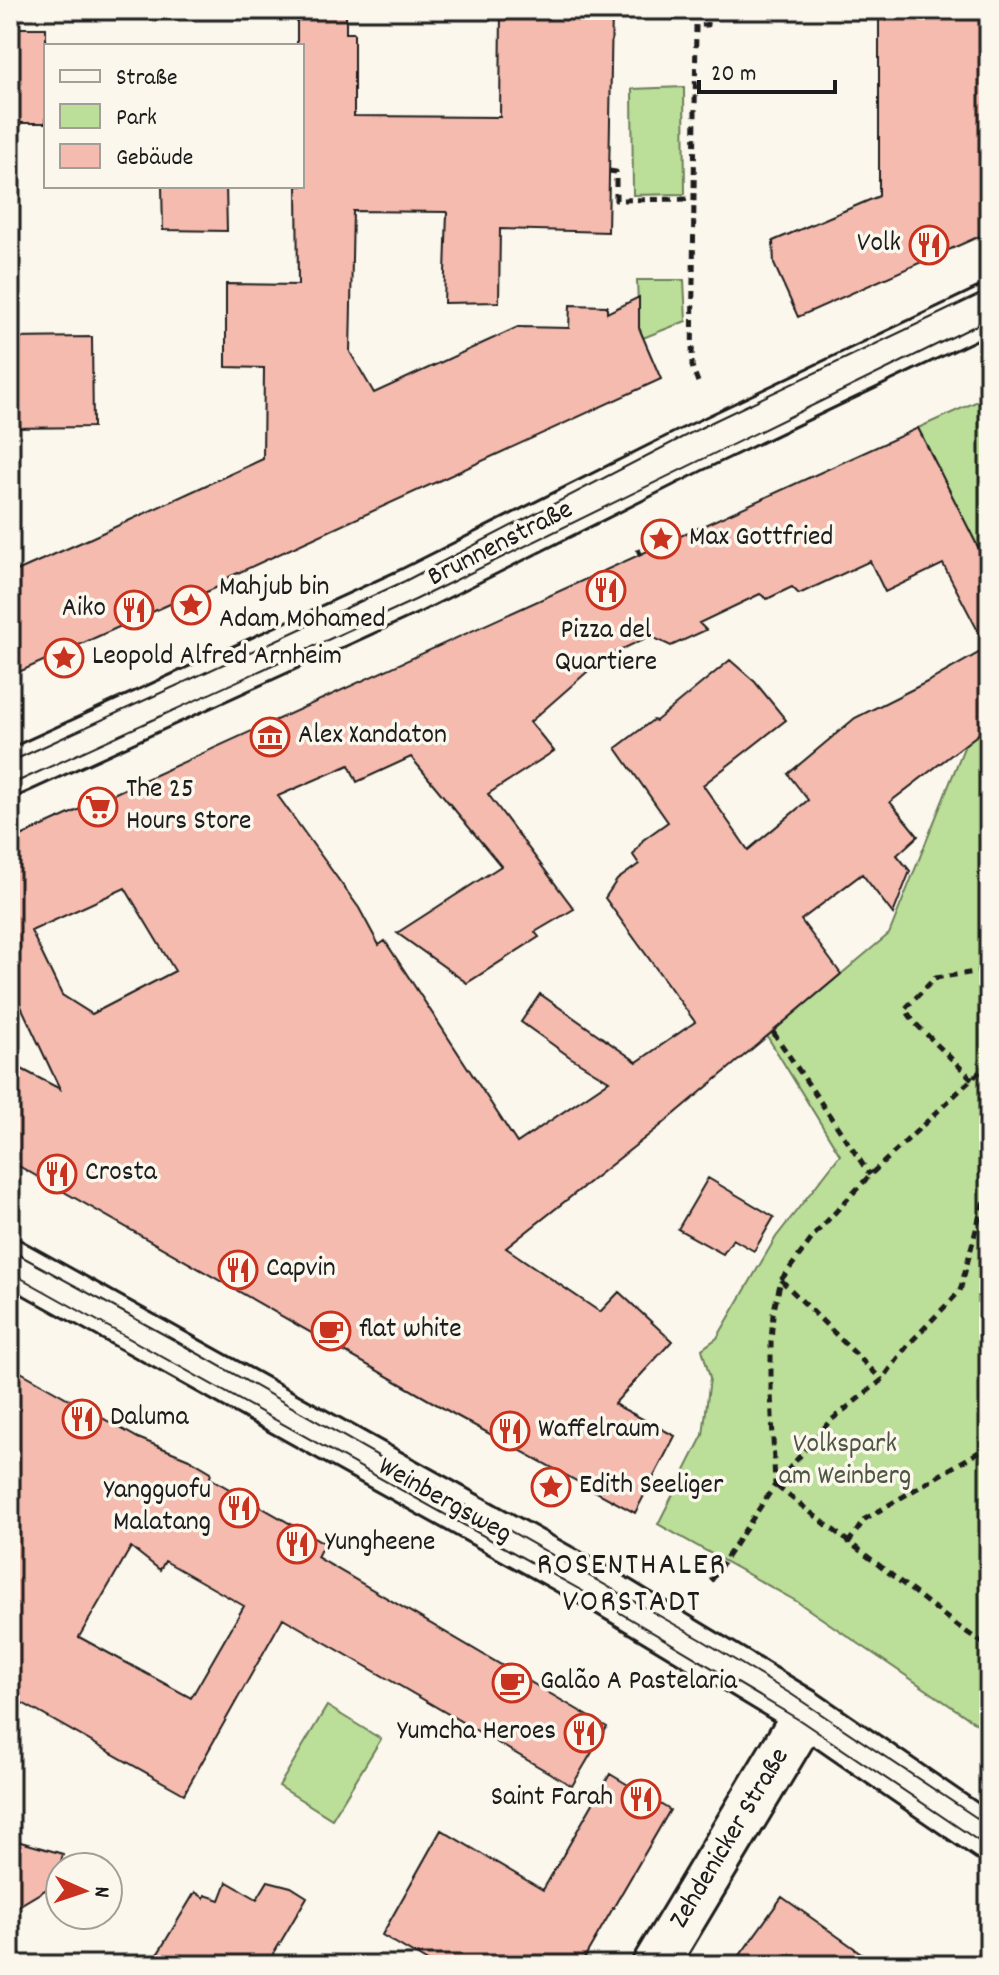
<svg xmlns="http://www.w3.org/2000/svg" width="999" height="1975" viewBox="0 0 999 1975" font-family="Dekko,sans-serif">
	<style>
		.green { fill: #bbde98; stroke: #6c7d5a; stroke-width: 2 }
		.building { fill: #f5bbae; stroke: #1c1c1c; stroke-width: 2; fill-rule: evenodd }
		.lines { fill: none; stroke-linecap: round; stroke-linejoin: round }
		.minor-casing { stroke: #1c1c1c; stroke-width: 50 }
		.secondary-casing { stroke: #1c1c1c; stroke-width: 50 }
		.path { stroke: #1c1c1c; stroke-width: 5; stroke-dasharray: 8 6; stroke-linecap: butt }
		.minor { stroke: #fbf7ec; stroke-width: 44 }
		.secondary { stroke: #fbf7ec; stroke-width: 44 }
		.tram { stroke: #1c1c1c; stroke-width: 2 }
		.labels { text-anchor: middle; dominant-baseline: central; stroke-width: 7; stroke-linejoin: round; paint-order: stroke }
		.poi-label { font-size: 28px; fill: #1c1c1c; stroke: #fbf7ec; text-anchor: start }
		.street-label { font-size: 28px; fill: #1c1c1c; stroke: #fbf7ec }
		.park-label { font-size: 28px; fill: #4c5641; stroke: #fbf7ec }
		.quarter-label { font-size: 32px; letter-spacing: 2px; fill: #1c1c1c; stroke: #fbf7ec }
	</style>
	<rect width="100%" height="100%" fill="#fbf7ec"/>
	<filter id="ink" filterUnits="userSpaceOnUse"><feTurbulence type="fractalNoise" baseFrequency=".0125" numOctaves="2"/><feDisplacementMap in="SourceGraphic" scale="16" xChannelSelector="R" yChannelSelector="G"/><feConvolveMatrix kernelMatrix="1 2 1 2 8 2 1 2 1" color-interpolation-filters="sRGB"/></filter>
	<g filter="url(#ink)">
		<!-- green -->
		<path class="green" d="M 684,87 L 685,194 L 633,195 L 632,89 Z
			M 637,280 L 684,280 L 686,321 L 643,338 L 639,328 Z
			M 989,396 L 989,569 L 918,428 Z
			M 989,698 L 989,1732 L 796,1601 L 658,1524 L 703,1435 L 710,1378 L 702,1349 L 717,1338 L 776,1237 L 840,1155 L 767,1036 L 889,934 L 965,745 Z
			M 327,1706 L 381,1739 L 332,1819 L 279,1786 Z"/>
		<!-- building -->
		<path class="building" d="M 297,10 L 346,10 L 346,33 L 354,33 L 354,116 L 500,117 L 501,10 L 612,10 L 608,232 L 500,229 L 499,302 L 444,303 L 447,212 L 353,211 L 350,352 L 374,393 L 518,327 L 569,328 L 570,305 L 607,306 L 607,313 L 639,297 L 639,328 L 661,379 L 229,577 L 231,581 L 191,599 L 190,595 L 10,676 L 10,574 L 91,538 L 263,459 L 264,368 L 226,367 L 226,284 L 298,285 L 297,186 L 302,186 L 302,46 L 297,46 Z
			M 879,10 L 989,10 L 989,232 L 798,317 L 774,264 L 773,241 L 879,196 Z
			M 10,28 L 46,28 L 46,123 L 10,123 Z
			M 162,186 L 226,186 L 227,231 L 163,230 Z
			M 92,337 L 93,427 L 10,428 L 10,338 Z
			M 918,428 L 989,569 L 989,726 L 890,802 L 918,836 L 897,855 L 910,871 L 893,914 L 862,874 L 801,920 L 841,974 L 664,1123 L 506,1248 L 600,1312 L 619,1292 L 672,1341 L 614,1404 L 675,1436 L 635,1513 L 457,1416 L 10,1161 L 10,1063 L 60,1089 L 10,983 L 10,841 ZM 870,561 L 885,592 L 943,564 L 987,648 L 931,680 L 855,718 L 788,774 L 808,800 L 748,850 L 703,785 L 786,720 L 755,682 L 730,660 L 656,721 L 653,720 L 616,748 L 668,822 L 643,840 L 633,855 L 639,864 L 617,880 L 605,898 L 695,1022 L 637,1062 L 540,994 L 521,1022 L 570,1057 L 609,1081 L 517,1143 L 385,941 L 379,945 L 359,908 L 278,796 L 349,765 L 357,782 L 411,757 L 501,866 L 397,933 L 467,983 L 539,937 L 535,932 L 574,909 L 488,794 L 554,751 L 530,722 L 603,658 L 650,636 L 671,646 L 706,630 L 699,623 L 760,594 L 767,599 L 792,587 L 799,594 ZM 125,888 L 175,971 L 92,1014 L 62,995 L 31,931 Z
			M 708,1178 L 774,1217 L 754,1251 L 733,1239 L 723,1254 L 678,1229 Z
			M 10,1366 L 138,1438 L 189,1459 L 211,1472 L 210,1478 L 324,1543 L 317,1557 L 607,1727 L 572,1786 L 283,1618 L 184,1794 L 10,1696 ZM 131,1547 L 160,1570 L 165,1561 L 244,1606 L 191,1698 L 79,1637 Z
			M 610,1774 L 670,1810 L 580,1965 L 433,1965 L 382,1935 L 441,1830 L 543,1890 Z
			M 10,1839 L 63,1854 L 55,1884 L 10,1911 Z
			M 268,1881 L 291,1887 L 307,1897 L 267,1965 L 151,1965 L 195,1892 L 204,1898 L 205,1895 L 220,1900 L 227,1882 L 257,1899 Z
			M 782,1897 L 878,1965 L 733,1965 Z"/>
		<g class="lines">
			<!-- minor casing -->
			<g class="minor-casing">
				<path id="minor" d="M 10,1261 L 607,1593 L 806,1713 L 989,1839
					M 655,1965 L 806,1713"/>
			</g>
			<!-- secondary casing -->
			<g class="secondary-casing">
				<path id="secondary" d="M 10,774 L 410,591 L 691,450 L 989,308"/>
			</g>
			<!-- path -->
			<path class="path" d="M 609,171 L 616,172 L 616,200 L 694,199
				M 698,382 L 692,366 L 696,25 L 707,25 L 707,15
				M 638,549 L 640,554
				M 773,1032 L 870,1175
				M 972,1079 L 915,1023 L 905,1009 L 935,978 L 989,970
				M 989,1189 L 984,1199 L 960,1291 L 908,1345 L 882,1380 L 830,1421 L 775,1485 L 959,1627 L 989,1647
				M 781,1280 L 882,1380
				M 848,1543 L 865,1519 L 989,1446
				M 711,1581 L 775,1485 L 771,1393 L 771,1342 L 773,1314 L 781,1280 L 816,1233 L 870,1175 L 989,1063"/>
			<!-- minor -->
			<use href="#minor" class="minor"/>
			<!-- secondary -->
			<use href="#secondary" class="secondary"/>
			<!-- tram -->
			<path class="tram" d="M 10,762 L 405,581 L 712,422 L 989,290
				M 10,785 L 415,600 L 989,319
				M 10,1250 L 174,1340 L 702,1640 L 791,1694 L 989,1826
				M 10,1272 L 595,1598 L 801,1721 L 989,1848"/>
		</g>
	</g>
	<!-- icons -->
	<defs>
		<g id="restaurant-ring" transform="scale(2)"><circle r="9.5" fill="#fbf7ec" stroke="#c8321e" stroke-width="1.5"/><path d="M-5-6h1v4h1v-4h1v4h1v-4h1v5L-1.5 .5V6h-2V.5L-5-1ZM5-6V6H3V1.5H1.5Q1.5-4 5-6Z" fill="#c8321e"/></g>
		<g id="sight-ring" transform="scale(2)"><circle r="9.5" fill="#fbf7ec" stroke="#c8321e" stroke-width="1.5"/><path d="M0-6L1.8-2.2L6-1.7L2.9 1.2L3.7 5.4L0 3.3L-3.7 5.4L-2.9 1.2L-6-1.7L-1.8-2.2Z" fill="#c8321e"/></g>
		<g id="museum-ring" transform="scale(2)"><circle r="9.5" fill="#fbf7ec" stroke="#c8321e" stroke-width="1.5"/><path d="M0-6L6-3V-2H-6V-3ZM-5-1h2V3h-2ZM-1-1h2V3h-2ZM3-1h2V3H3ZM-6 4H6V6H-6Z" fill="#c8321e"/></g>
		<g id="supermarket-ring" transform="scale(2)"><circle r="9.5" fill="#fbf7ec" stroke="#c8321e" stroke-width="1.5"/><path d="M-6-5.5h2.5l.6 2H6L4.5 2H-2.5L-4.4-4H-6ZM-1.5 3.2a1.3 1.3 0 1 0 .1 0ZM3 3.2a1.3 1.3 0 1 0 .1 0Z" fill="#c8321e"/></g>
		<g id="cafe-ring" transform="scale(2)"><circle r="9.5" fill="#fbf7ec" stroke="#c8321e" stroke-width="1.5"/><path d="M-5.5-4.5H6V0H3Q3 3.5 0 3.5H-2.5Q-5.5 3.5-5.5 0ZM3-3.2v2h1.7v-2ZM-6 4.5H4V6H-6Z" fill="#c8321e"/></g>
	</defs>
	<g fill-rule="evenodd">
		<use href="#restaurant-ring" x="929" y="245"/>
		<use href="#sight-ring" x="661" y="539"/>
		<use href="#restaurant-ring" x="606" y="590"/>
		<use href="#sight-ring" x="191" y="605"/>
		<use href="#restaurant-ring" x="134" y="610"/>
		<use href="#sight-ring" x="64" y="658"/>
		<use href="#museum-ring" x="270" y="737"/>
		<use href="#supermarket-ring" x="98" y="807"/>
		<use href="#restaurant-ring" x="57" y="1174"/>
		<use href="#restaurant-ring" x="238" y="1270"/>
		<use href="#cafe-ring" x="331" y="1331"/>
		<use href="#restaurant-ring" x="82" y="1419"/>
		<use href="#restaurant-ring" x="510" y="1431"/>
		<use href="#sight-ring" x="551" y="1487"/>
		<use href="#restaurant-ring" x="239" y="1508"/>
		<use href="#restaurant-ring" x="297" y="1544"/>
		<use href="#cafe-ring" x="512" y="1683"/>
		<use href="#restaurant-ring" x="584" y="1733"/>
		<use href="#restaurant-ring" x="641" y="1799"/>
	</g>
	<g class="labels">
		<!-- poi labels -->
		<g class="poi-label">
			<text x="901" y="245" text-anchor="end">Volk</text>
			<text x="689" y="539">Max Gottfried</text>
			<text x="219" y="589">Mahjub bin<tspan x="219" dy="32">Adam Mohamed</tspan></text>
			<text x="106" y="610" text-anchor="end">Aiko</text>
			<text x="606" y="632" text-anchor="middle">Pizza del<tspan x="606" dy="32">Quartiere</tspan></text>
			<text x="92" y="658">Leopold Alfred Arnheim</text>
			<text x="298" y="737">Alex Xandaton</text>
			<text x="126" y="791">The 25<tspan x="126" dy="32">Hours Store</tspan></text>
			<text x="85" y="1174">Crosta</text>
			<text x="266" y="1270">Capvin</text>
			<text x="359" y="1331">flat white</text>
			<text x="110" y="1419">Daluma</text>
			<text x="538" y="1431">Waffelraum</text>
			<text x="579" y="1487">Edith Seeliger</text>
			<text x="211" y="1492" text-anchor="end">Yangguofu<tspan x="211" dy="32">Malatang</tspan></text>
			<text x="325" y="1544">Yungheene</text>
			<text x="540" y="1683">Galão A Pastelaria</text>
			<text x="556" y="1733" text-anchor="end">Yumcha Heroes</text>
			<text x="613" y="1799" text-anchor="end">Saint Farah</text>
		</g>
		<!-- street labels -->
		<g class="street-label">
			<text transform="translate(501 545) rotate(-27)">Brunnenstraße</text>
			<text transform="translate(444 1502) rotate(29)">Weinbergsweg</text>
			<text transform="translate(731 1839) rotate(-59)">Zehdenicker Straße</text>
		</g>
		<!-- park labels -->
		<g class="park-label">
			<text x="845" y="1446">Volkspark<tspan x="845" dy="32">am Weinberg</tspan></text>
		</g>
		<!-- quarter labels -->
		<g class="quarter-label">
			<text x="632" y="1567">ROSENTHALER<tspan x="632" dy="37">VORSTADT</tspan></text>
		</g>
	</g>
	<!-- margin -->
	<rect width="999" height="1975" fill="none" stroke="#fbf7ec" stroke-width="40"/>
	<rect x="20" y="20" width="959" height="1935" fill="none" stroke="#1c1c1c" stroke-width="3" filter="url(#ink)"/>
	<!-- legend -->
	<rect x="44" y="44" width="260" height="144" fill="#fbf7ec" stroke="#a29f99" stroke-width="2"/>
	<rect x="60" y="70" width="40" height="12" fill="#fbf7ec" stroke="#a29f99" stroke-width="2"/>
	<text x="116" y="84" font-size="24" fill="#1c1c1c">Straße</text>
	<rect x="60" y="104" width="40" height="24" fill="#bbde98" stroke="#a29f99" stroke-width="2"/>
	<text x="116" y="124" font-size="24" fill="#1c1c1c">Park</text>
	<rect x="60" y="144" width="40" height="24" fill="#f5bbae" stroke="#a29f99" stroke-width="2"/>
	<text x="116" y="164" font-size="24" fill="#1c1c1c">Gebäude</text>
	<!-- north arrow -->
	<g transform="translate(84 1891) rotate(93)"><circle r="38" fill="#fbf7ec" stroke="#a29f99" stroke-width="2"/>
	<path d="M0-6L14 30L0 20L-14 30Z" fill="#c8321e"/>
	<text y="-12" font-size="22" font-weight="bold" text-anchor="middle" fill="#1c1c1c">N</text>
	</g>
	<!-- scale -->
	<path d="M699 80v12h136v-12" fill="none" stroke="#1c1c1c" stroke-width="4"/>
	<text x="711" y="80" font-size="24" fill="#1c1c1c" stroke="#fbf7ec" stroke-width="6" paint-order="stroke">20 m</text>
</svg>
